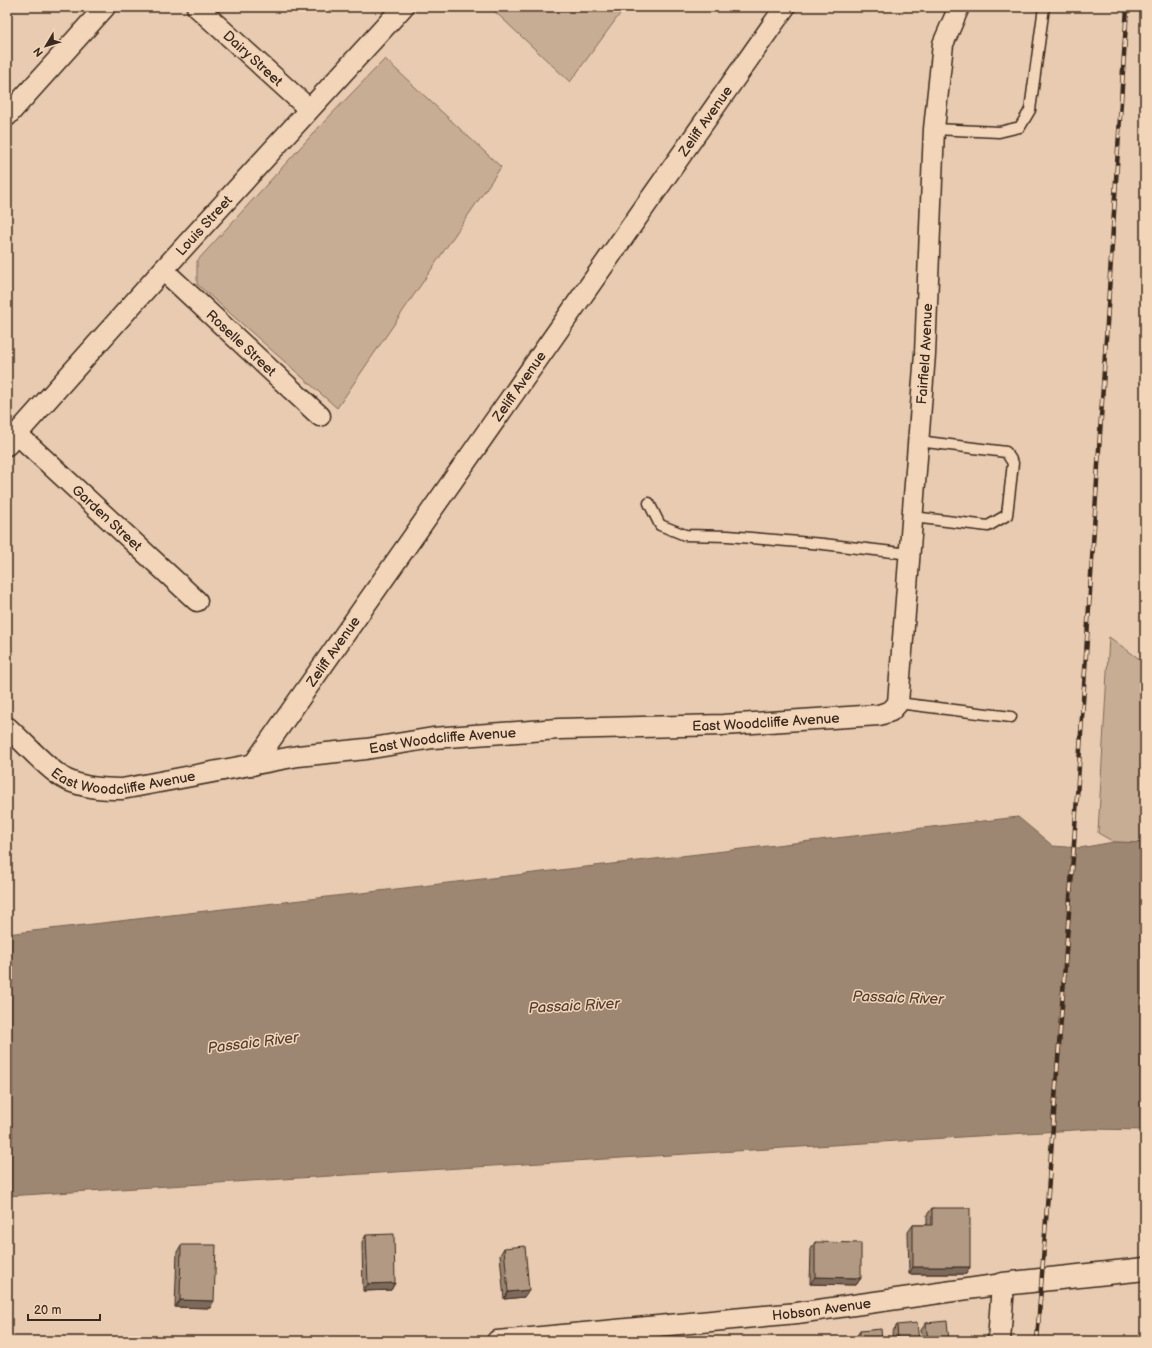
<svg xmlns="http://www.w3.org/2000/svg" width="1152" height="1348" viewBox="0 0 1152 1348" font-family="'Balsamiq Sans',sans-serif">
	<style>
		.green { fill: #c8ad95; stroke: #826c5a }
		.water { fill: #9e8772; stroke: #766250 }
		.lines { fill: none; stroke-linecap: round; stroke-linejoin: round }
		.lane-casing { stroke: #3b2a1e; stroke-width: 13 }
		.street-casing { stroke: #3b2a1e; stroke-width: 23 }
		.secondary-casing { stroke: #3b2a1e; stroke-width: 25 }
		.lane { stroke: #f3d5b9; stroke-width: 10 }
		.street { stroke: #f3d5b9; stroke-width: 20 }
		.secondary { stroke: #f3d5b9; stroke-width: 22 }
		.rail-casing { stroke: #3b2a1e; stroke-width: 4.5 }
		.rail { stroke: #f3d5b9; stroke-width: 3; stroke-dasharray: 9; stroke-linecap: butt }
		.wall { fill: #998471; stroke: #3b2a1e }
		.shaded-wall { fill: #7d6b5c; stroke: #3b2a1e }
		.building { fill: #b29983; stroke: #3b2a1e }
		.labels { text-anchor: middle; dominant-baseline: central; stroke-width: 3; stroke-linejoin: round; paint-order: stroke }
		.street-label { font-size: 14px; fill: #3b2a1e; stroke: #f3d5b9 }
		.water-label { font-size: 15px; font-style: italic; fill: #544133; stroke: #f3d5b9 }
	</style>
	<rect width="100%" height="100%" fill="#e8cbb0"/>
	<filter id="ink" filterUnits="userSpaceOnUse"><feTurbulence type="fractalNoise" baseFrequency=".025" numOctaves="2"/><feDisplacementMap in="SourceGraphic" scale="8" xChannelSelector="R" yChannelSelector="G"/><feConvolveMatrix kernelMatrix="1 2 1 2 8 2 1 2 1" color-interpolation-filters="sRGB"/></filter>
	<g filter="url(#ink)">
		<!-- green -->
		<path class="green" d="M 490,7 L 625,7 L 570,82 Z
			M 385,59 L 501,167 L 337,408 L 197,284 L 197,261 L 319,127 Z
			M 1109,637 L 1145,663 L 1145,843 L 1114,842 L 1098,833 Z"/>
		<!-- water -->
		<path class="water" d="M 1018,817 L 1053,846 L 1080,848 L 1114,842 L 1145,843 L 1145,1130 L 1091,1129 L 7,1196 L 7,934 Z"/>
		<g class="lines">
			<!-- lane casing -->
			<g class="lane-casing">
				<path id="lane" d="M 934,129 L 999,132 L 1020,127 L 1030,110 L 1044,7
					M 649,503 L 660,525 L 685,535 L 728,536 L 823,544 L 910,554
					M 913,517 L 988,526 L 1007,515 L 1013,463 L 1006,452 L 918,441
					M 898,703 L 1011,717"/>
			</g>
			<!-- street casing -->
			<g class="street-casing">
				<g id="street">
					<path id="s1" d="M 197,7 L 309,109"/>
					<path d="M 7,116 L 105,7"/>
					<path id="s2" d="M 163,270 L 320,416"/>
					<path id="s3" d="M 17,434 L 197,601"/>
					<path id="s4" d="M 7,445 L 163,270 L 403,7"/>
					<path id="s5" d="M 7,727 C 22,740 50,772 67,780 C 85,788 103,789 122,789 L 298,756 L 366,749 L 433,738 L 559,729 L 723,725 L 879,715 L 891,711 L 898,703 L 925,354 L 934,129 L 943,44 L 959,7"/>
					<path id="s6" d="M 253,765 L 785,7"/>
					<path id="s7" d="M 497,1341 L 797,1313 L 1003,1284"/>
				</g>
			</g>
			<!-- secondary casing -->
			<g class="secondary-casing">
				<path id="secondary" d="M 999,1341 L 1003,1284 L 1145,1269"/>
			</g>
			<!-- lane -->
			<use href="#lane" class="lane"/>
			<!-- street -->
			<use href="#street" class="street"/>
			<!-- secondary -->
			<use href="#secondary" class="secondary"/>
			<!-- rail casing -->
			<g class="rail-casing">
				<path id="rail" d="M 1037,1341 L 1074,844 L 1127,7"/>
			</g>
			<!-- rail -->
			<use href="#rail" class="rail"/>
		</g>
		<!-- wall -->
		<path class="wall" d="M 932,1208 L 970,1267 L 966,1274 L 909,1274 L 908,1232 L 913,1225 L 927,1225 L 927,1215 Z
			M 366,1235 L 395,1283 L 391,1290 L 363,1291 L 362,1242 Z
			M 815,1242 L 861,1278 L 856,1285 L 810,1284 L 811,1249 Z
			M 181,1245 L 210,1308 L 175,1307 L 177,1252 Z
			M 504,1248 L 524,1297 L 504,1299 L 500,1255 Z
			M 926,1323 L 949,1341 L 922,1341 L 921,1330 Z
			M 897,1325 L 919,1341 L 893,1341 L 892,1332 Z
			M 860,1331 L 882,1341 L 855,1341 L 855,1338 Z"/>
		<!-- shaded-wall -->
		<path class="shaded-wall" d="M 913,1267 L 970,1267 L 966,1274 L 909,1274 Z
			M 815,1277 L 861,1278 L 856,1285 L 810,1284 Z
			M 395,1283 L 391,1290 L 363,1291 L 368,1284 Z
			M 529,1290 L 524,1297 L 504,1299 L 508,1292 Z
			M 180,1300 L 214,1301 L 210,1308 L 175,1307 Z"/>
		<!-- building -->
		<path class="building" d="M 932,1208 L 970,1208 L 970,1267 L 913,1267 L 913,1225 L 932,1225 Z
			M 394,1234 L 395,1283 L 368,1284 L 366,1235 Z
			M 815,1242 L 861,1243 L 861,1278 L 815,1277 Z
			M 181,1245 L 216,1245 L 214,1301 L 180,1300 Z
			M 525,1246 L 529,1290 L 508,1292 L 504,1248 Z
			M 947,1321 L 949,1341 L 928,1341 L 926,1323 Z
			M 917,1323 L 919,1341 L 898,1341 L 897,1325 Z
			M 881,1329 L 882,1341 L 860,1341 L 860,1331 Z"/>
	</g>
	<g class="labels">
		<!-- street labels -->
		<g class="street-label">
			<text stroke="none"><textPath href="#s1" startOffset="76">Dairy Street</textPath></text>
			<text stroke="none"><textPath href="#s6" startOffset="787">Zeliff Avenue</textPath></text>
			<text stroke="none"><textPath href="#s4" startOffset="295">Louis Street</textPath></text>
			<text stroke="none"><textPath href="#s2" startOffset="107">Roselle Street</textPath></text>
			<text stroke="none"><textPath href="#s5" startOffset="1272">Fairfield Avenue</textPath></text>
			<text stroke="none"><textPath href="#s6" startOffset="463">Zeliff Avenue</textPath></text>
			<text stroke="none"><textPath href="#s3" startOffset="123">Garden Street</textPath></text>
			<text stroke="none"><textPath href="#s6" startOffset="139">Zeliff Avenue</textPath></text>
			<text stroke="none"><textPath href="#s5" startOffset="785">East Woodcliffe Avenue</textPath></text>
			<text stroke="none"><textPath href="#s5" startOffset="461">East Woodcliffe Avenue</textPath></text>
			<text stroke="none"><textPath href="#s5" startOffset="137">East Woodcliffe Avenue</textPath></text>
			<text stroke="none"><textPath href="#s7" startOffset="326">Hobson Avenue</textPath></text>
		</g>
		<!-- water labels -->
		<g class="water-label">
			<text transform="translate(898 998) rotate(2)">Passaic River</text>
			<text transform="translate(574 1006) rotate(-3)">Passaic River</text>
			<text transform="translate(253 1043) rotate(-7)">Passaic River</text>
		</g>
	</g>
	<!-- margin -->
	<rect width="1152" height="1348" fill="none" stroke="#f3d5b9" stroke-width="24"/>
	<rect x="12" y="12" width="1128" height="1324" fill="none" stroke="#3b2a1e" stroke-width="1.5" filter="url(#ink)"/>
	<!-- north arrow -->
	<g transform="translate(46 46) rotate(232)" stroke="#f3d5b9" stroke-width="3" paint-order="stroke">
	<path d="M0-3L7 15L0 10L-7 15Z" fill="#3b2a1e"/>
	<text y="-6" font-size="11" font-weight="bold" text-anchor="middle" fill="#3b2a1e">N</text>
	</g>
	<!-- scale -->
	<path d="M28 1314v6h72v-6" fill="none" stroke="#3b2a1e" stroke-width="2"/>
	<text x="34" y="1314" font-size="12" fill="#3b2a1e" stroke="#f3d5b9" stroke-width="3" paint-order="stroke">20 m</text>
</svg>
